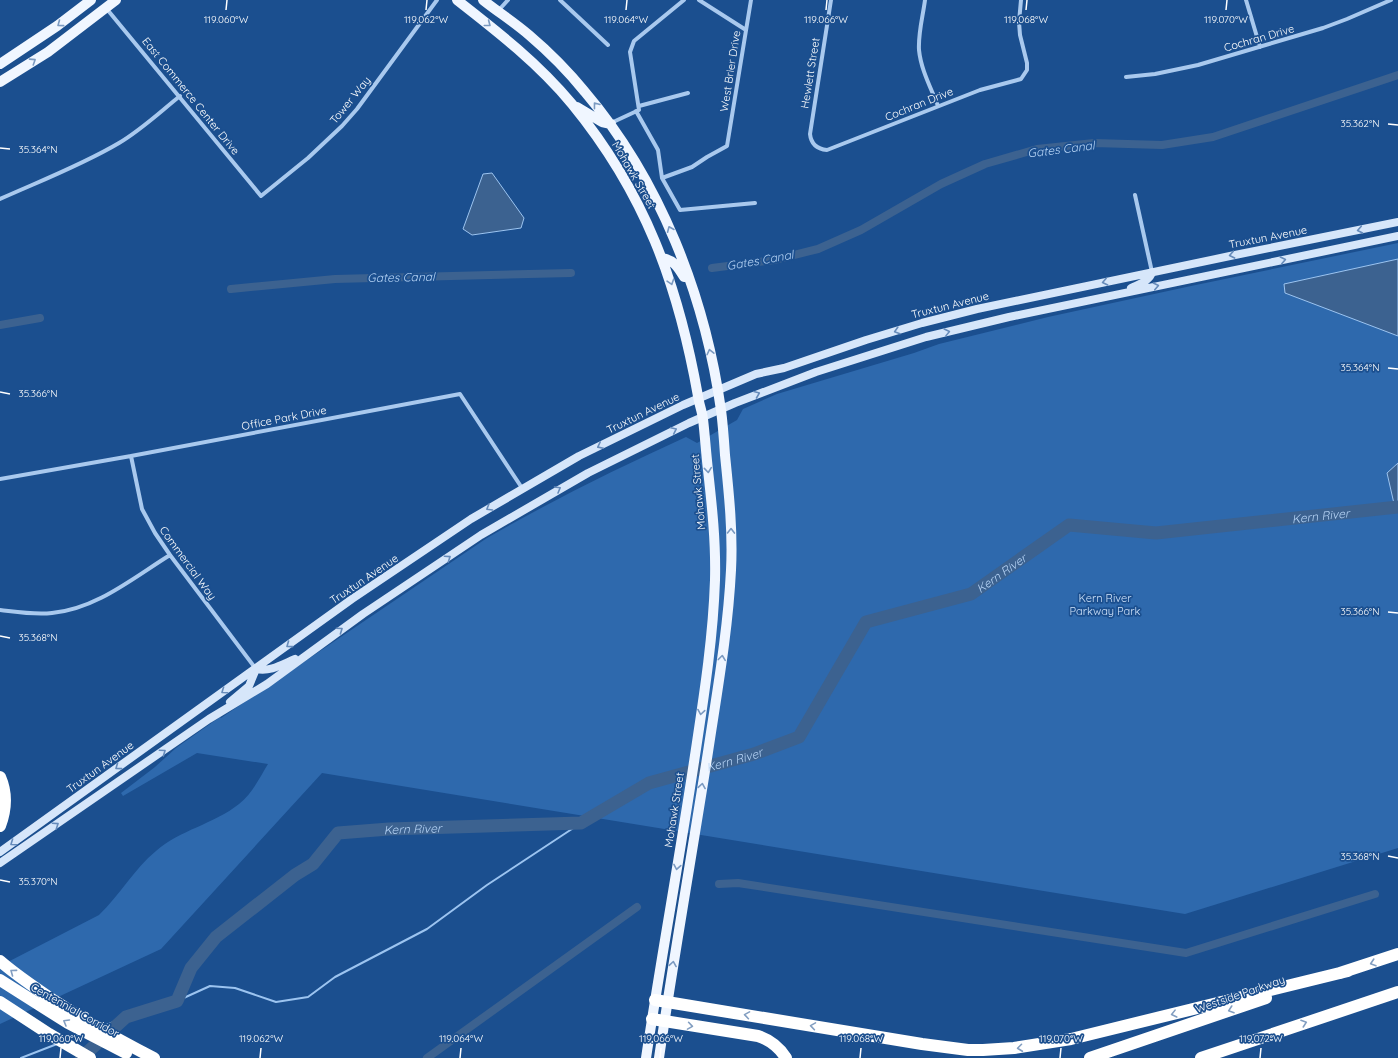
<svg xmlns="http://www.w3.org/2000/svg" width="1398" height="1058" viewBox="0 0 1398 1058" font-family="Quicksand,sans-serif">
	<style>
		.green { fill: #2e69ad }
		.water { fill: #3c6290; stroke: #9cc4f0 }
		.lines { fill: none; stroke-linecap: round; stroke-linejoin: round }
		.stream { stroke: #9cc4f0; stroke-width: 2 }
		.canal { stroke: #3c6290; stroke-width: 8 }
		.river { stroke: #3c6290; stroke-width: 13 }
		.street { stroke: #a9c9ee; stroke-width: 4 }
		.secondary { stroke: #d6e6fa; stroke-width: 8 }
		.primary { stroke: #f0f6ff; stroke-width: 10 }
		.highway { stroke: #fff; stroke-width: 12 }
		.oneway { stroke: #7b9ac1 }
		.oneway2 { stroke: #668bba }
		.oneway3 { stroke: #829ec1 }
		.ticks { fill: none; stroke: #fff; stroke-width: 1.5 }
		.labels { text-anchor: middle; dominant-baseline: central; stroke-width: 3.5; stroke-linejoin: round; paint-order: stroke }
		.street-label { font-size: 11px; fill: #fff; stroke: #1b4f8f }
		.park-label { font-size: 11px; fill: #cfe3fa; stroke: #1b4f8f }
		.water-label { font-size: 12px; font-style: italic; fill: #b5d3f5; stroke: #1b4f8f }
		.ticks-label { font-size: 10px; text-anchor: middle; fill: #fff; stroke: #1b4f8f; stroke-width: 3.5; stroke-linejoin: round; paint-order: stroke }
	</style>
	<rect width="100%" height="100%" fill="#1b4f8f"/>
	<!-- green -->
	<path class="green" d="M 1398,243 L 1398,848 L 1185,914 L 322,773 L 161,949 L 0,1024 L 0,966 L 99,915 C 120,895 134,869 156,851 C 180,830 214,824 239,804 C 252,794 260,777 268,764 L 197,753 L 123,796 L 121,793 L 155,767 L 176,748 L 220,717 L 221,718 L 487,538 C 551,501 618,468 686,437 L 697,443 L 737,420 L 743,409 L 777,394 L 914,353 L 939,344 L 1048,317 L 1191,286 Z"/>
	<!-- water -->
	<path class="water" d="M 492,173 L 524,218 L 521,228 L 472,235 L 463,229 L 483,174 Z
		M 1398,259 L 1398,336 L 1285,293 L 1284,284 Z
		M 1398,463 L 1398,512 L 1395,508 L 1387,473 Z"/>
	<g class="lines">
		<!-- stream -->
		<path class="stream" d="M 177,1001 L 210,986 L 235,988 L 276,1002 L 308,997 L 335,977 L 427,929 L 487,885 L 581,823
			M 104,1026 L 126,1017
			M 69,1039 L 81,1035
			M 21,1058 L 57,1044"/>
		<!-- canal -->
		<path class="canal" d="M 712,268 L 774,260 L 818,249 L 861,230 L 941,184 L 985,164 L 1037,149 L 1094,143 L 1162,145 L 1213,137 L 1398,75
			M 231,289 L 335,279 L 571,273
			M 0,325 L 40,318
			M 719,884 L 738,883 L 1186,953 L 1375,894
			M 427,1058 L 637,907"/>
		<!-- river -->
		<path class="river" id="s1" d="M 81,1058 L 126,1017 L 177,1001 L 191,968 L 216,937 L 295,875 L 313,864 L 338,833 L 389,829 L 581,823 L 649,783 L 754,754 L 799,737 L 866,622 L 971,594 L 1069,525 L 1156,533 L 1398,507"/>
		<!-- street -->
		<path class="street" d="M 560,0 L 608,45
			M 699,0 L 746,30
			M 831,0 L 810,134 C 811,144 817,149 827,150 L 980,90 L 1021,79 L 1027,70 L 1027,63 L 1020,35 L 1019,22 L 1021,0
			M 925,0 C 923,16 918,33 919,50 C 921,70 931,88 938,106
			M 1246,0 L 1260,47
			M 106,8 L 261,196 L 308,158 L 342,126 L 357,109 L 437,0
			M 498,11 L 508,0
			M 1126,77 L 1155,74 L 1198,65 L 1323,28 L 1347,19 L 1391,0
			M 639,106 L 688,93
			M 636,111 L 658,150 L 662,178 L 680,210 L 755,203
			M 611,123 L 639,110 L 630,52 L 634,41 L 684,0
			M 662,178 L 692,167 L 707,157 L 727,146 L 751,0
			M 1135,195 L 1152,272
			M 0,199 C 40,181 82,165 119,143 C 141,130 160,112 180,96
			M 131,456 L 142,509 L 155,533 L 170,555 L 256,669
			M 0,479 L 131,456 L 460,394 L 522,488
			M 0,610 C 17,612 34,615 52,613 C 96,609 133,578 170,555"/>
		<!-- secondary -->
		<path class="secondary" d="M 1131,288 C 1139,284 1150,281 1152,272
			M 256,669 C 270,672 281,665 295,659
			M 230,702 L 249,686 L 256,669
			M 0,852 L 352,599 L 471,519 L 579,456 L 683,405 L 756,374 L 784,368 L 866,340 L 922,323 L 977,309 L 1230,256 L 1398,222
			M 0,863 L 209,719 L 267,684 L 363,614 L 481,535 L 588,473 L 689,423 L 735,403 L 816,372 L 926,337 L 1009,317 L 1398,236"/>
		<!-- primary -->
		<path class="primary" d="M 457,0 C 498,32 539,64 572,104 C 645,193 678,284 698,396 C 699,404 702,411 703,419 C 705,436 706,453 708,470 C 712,506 716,543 715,580 C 713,641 703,702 694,762 C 679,861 661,959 646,1058
			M 483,0 C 498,12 514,22 529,35 C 549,52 568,71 585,92 C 660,180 705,296 721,410 C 723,425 724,440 725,455 C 729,494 733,532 731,570 C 728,631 717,692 708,752 C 692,854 674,956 659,1058
			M 0,64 L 57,26 L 91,0
			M 0,82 L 48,52 L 116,0
			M 577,107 L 602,122 L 611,124
			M 662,258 C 674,260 678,267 684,277"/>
		<!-- highway -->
		<path class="highway" d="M 0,777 C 7,793 6,810 0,826
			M 0,961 C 16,975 33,986 50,998 C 84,1020 118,1040 154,1058
			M 1340,973 L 1398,954
			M 0,980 L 68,1023 L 126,1053
			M 655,1000 L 922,1044 L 968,1050 L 983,1050 L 1014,1048 L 1071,1039 L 1348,971
			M 0,1002 L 49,1034 L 90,1058
			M 652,1019 L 758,1036 C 770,1040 779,1047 786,1058
			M 1090,1058 L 1266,998
			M 1201,1058 L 1398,992"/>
	</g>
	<!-- one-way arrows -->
	<defs><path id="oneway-chevron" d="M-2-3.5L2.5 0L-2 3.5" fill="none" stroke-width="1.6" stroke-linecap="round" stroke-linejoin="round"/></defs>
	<g class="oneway">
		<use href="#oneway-chevron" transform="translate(60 24) rotate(143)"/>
		<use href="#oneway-chevron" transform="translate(488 24) rotate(38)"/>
		<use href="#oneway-chevron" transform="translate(33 61) rotate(-33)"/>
		<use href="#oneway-chevron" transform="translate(596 105) rotate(-128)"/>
		<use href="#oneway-chevron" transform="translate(670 229) rotate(-113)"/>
		<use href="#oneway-chevron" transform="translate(671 282) rotate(72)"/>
		<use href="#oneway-chevron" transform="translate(710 352) rotate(-103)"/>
		<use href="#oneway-chevron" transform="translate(708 470) rotate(84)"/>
		<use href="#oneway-chevron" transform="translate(731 531) rotate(-89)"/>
		<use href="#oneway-chevron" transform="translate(722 658) rotate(-83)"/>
		<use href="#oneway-chevron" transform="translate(701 712) rotate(99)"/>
		<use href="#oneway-chevron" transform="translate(702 786) rotate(-81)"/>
		<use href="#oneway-chevron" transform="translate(677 867) rotate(100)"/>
		<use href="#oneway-chevron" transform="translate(673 964) rotate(-81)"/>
	</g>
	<g class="oneway2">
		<use href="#oneway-chevron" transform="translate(1360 230) rotate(169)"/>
		<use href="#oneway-chevron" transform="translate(1232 255) rotate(169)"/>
		<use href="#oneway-chevron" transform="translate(1283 260) rotate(-12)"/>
		<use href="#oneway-chevron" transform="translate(1105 282) rotate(168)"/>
		<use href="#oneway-chevron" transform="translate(1156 286) rotate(-12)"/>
		<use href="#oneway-chevron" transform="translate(897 331) rotate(163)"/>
		<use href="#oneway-chevron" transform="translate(947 332) rotate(-14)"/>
		<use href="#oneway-chevron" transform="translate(757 394) rotate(-22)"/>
		<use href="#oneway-chevron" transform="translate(674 430) rotate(-25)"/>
		<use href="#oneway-chevron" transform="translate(600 446) rotate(153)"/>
		<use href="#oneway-chevron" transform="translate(558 489) rotate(-30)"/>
		<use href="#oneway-chevron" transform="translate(489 508) rotate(149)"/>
		<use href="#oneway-chevron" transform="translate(448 558) rotate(-34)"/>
		<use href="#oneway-chevron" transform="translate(340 630) rotate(-35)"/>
		<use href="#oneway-chevron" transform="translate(289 645) rotate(144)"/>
		<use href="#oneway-chevron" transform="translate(224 691) rotate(145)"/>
		<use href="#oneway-chevron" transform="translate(163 752) rotate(-35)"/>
		<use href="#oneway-chevron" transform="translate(118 767) rotate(144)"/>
		<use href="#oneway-chevron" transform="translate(56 825) rotate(-34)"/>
		<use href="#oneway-chevron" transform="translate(13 843) rotate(145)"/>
	</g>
	<g class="oneway3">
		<use href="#oneway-chevron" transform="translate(1373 963) rotate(162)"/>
		<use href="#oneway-chevron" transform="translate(13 972) rotate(-144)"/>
		<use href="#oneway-chevron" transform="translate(1231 1010) rotate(161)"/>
		<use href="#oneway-chevron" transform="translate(1174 1014) rotate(166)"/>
		<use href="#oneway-chevron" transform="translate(747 1015) rotate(-171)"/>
		<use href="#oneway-chevron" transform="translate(66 1022) rotate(-150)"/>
		<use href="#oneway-chevron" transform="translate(1304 1023) rotate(-19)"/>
		<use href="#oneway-chevron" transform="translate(690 1026) rotate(9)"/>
		<use href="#oneway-chevron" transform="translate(813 1026) rotate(-171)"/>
		<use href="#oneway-chevron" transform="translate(1020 1048) rotate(173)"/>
	</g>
	<!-- ticks -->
	<path class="ticks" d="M 226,10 L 227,0M 426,10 L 427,0M 626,10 L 627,0M 826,10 L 827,0M 1026,10 L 1027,0M 1226,10 L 1227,0M 1388,124 L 1398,125M 0,148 L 10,149M 1388,368 L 1398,369M 0,392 L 10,394M 1388,612 L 1398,613M 0,636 L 10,638M 1388,856 L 1398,858M 0,880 L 10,882M 60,1058 L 61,1048M 260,1058 L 261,1048M 460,1058 L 461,1048M 660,1058 L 661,1048M 860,1058 L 861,1048M 1060,1058 L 1061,1048M 1260,1058 L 1261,1048"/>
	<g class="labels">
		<!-- street labels -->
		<g class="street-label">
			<text transform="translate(1259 38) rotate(-16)">Cochran Drive</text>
			<text transform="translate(730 71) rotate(-81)">West Brier Drive</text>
			<text transform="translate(810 73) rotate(-81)">Hewlett Street</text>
			<text transform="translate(191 96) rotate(51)">East Commerce Center Drive</text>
			<text transform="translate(350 100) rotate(-51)">Tower Way</text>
			<text transform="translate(919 104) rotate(-22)">Cochran Drive</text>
			<text transform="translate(634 175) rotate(60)">Mohawk Street</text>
			<text transform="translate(1268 237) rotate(-11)">Truxtun Avenue</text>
			<text transform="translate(950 305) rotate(-14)">Truxtun Avenue</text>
			<text transform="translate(643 413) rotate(-26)">Truxtun Avenue</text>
			<text transform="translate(284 418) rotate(-11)">Office Park Drive</text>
			<text transform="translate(698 492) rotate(-95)">Mohawk Street</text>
			<text transform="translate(188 563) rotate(54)">Commercial Way</text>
			<text transform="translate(364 579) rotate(-34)">Truxtun Avenue</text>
			<text transform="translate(100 767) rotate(-36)">Truxtun Avenue</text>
			<text transform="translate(674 810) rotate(-81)">Mohawk Street</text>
			<text transform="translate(1240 994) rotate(-19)">Westside Parkway</text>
			<text transform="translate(75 1010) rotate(29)">Centennial Corridor</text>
		</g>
		<!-- park labels -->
		<g class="park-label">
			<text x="1105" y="598">Kern River<tspan x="1105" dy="13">Parkway Park</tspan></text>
		</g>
		<!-- water labels -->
		<g class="water-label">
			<text transform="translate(1061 149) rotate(-7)">Gates Canal</text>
			<text transform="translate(760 260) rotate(-10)">Gates Canal</text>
			<text transform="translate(401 277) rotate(-1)">Gates Canal</text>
			<text stroke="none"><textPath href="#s1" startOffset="1445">Kern River</textPath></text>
			<text stroke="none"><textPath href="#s1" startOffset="1109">Kern River</textPath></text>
			<text stroke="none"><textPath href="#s1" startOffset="762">Kern River</textPath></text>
			<text stroke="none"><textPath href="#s1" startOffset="426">Kern River</textPath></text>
		</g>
	</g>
	<g class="ticks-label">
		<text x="226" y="23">119.060°W</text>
		<text x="426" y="23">119.062°W</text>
		<text x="626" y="23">119.064°W</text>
		<text x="826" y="23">119.066°W</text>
		<text x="1026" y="23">119.068°W</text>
		<text x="1226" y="23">119.070°W</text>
		<text x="1360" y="127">35.362°N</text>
		<text x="38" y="153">35.364°N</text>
		<text x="1360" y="371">35.364°N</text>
		<text x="38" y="397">35.366°N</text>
		<text x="1360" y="615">35.366°N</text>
		<text x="38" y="641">35.368°N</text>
		<text x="1360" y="860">35.368°N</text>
		<text x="38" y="885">35.370°N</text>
		<text x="61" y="1042">119.060°W</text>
		<text x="261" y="1042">119.062°W</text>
		<text x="461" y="1042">119.064°W</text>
		<text x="661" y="1042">119.066°W</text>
		<text x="861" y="1042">119.068°W</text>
		<text x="1061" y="1042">119.070°W</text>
		<text x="1261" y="1042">119.072°W</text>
	</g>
</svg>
